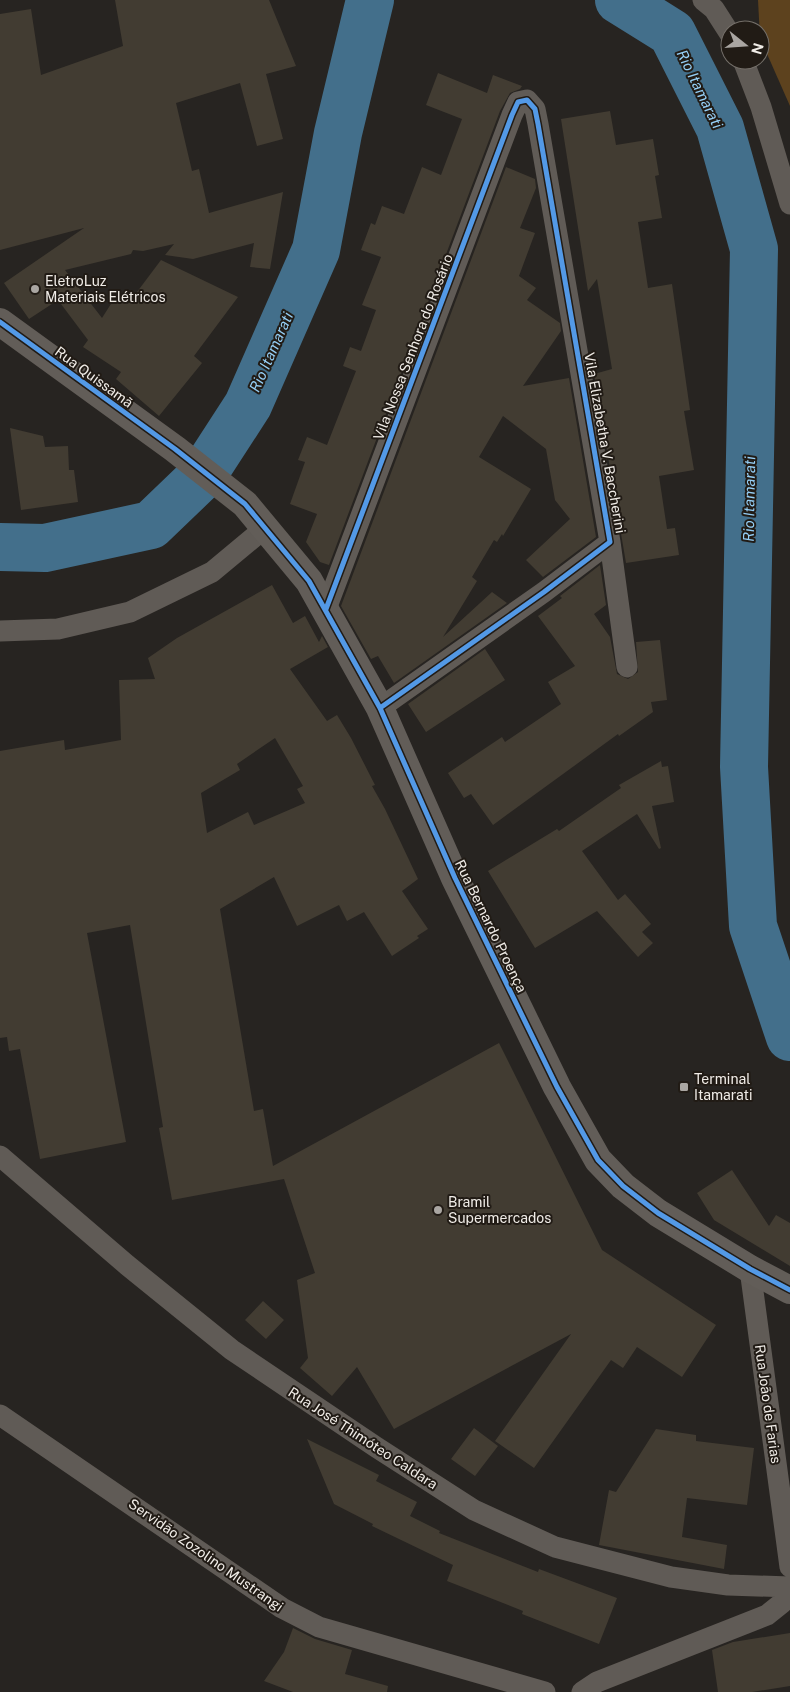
<svg xmlns="http://www.w3.org/2000/svg" width="790" height="1692" viewBox="0 0 790 1692" font-family="'Public Sans',sans-serif">
	<style>
		.forest { fill: #5d421e }
		.lines { fill: none; stroke-linecap: round; stroke-linejoin: round }
		.river { stroke: #436f8b; stroke-width: 48 }
		.building { fill: #423c32; fill-rule: evenodd }
		.street { stroke: #605b56; stroke-width: 21 }
		.secondary { stroke: #625d58; stroke-width: 28 }
		.cycleway-casing { stroke: #211b15; stroke-width: 8 }
		.cycleway { stroke: #5399e6; stroke-width: 5 }
		.poi-dot { fill: #aaa6a2; stroke: #211b15; stroke-width: 2 }
		.labels { text-anchor: middle; dominant-baseline: central; stroke-width: 4; stroke-linejoin: round; paint-order: stroke }
		.poi-label { font-size: 14px; fill: #f0ece7; stroke: #211b15; text-anchor: start }
		.street-label { font-size: 14px; fill: #f0ece7; stroke: #211b15 }
		.water-label { font-size: 15px; font-style: italic; fill: #95cff6; stroke: #211b15 }
	</style>
	<rect width="100%" height="100%" fill="#272421"/>
	<!-- forest -->
	<path class="forest" d="M 758,0 L 790,0 L 790,106 L 760,38 Z"/>
	<g class="lines">
		<!-- river -->
		<path class="river" d="M 619,0 L 672,33 L 720,128 L 754,249 L 744,767 L 753,926 L 790,1037
			M 0,547 L 45,548 L 151,525 L 202,476 L 248,405 L 316,250 L 338,133 L 370,0"/>
	</g>
	<!-- building -->
	<path class="building" d="M 115,0 L 269,0 L 296,66 L 266,74 L 283,139 L 257,146 L 240,83 L 176,103 L 192,171 L 199,169 L 209,213 L 283,192 L 270,269 L 250,267 L 254,243 L 193,259 L 165,255 L 174,244 L 143,251 L 133,250 L 131,254 L 65,270 L 102,318 L 116,296 L 128,304 L 161,260 L 238,297 L 194,356 L 202,363 L 159,416 L 116,379 L 121,372 L 83,347 L 88,340 L 58,300 L 29,319 L 4,283 L 84,228 L 0,250 L 0,14 L 31,9 L 41,75 L 123,46 Z
		M 438,73 L 487,93 L 493,75 L 522,86 L 520,89 L 510,93 L 500,111 L 329,565 L 320,562 L 306,542 L 317,514 L 290,504 L 305,462 L 298,460 L 307,437 L 327,445 L 356,371 L 343,366 L 350,347 L 361,351 L 376,310 L 362,305 L 381,257 L 361,250 L 371,223 L 375,225 L 382,206 L 404,214 L 422,167 L 441,175 L 462,119 L 426,105 Z
		M 610,111 L 616,145 L 653,139 L 659,175 L 655,176 L 662,218 L 638,222 L 648,288 L 672,284 L 690,410 L 684,411 L 694,470 L 659,476 L 667,529 L 675,528 L 679,555 L 626,563 L 594,374 L 612,369 L 597,279 L 588,291 L 561,119 Z
		M 506,167 L 535,179 L 536,188 L 520,228 L 535,233 L 519,276 L 536,288 L 527,300 L 560,323 L 561,331 L 523,386 L 569,378 L 596,537 L 543,577 L 526,560 L 570,519 L 555,500 L 546,449 L 503,416 L 479,457 L 531,489 L 503,536 L 502,534 L 497,542 L 494,540 L 472,577 L 477,581 L 443,637 L 492,592 L 507,603 L 394,683 L 378,656 L 371,659 L 341,606 Z
		M 10,428 L 43,436 L 45,447 L 68,446 L 69,470 L 74,470 L 78,502 L 21,510 Z
		M 600,565 L 606,605 L 594,614 L 610,637 L 617,674 L 628,679 L 638,672 L 636,642 L 660,640 L 667,700 L 651,702 L 653,712 L 619,736 L 618,734 L 493,825 L 471,794 L 464,798 L 448,773 L 502,737 L 505,742 L 561,704 L 548,682 L 575,666 L 538,616 L 562,598 L 560,596 Z
		M 272,585 L 293,623 L 305,616 L 319,642 L 322,636 L 328,647 L 290,669 L 327,721 L 337,715 L 351,738 L 375,785 L 372,786 L 385,809 L 418,879 L 402,891 L 428,929 L 417,936 L 419,938 L 392,956 L 364,912 L 347,921 L 339,905 L 297,926 L 274,877 L 220,909 L 254,1111 L 263,1109 L 273,1166 L 499,1043 L 602,1250 L 716,1325 L 682,1377 L 637,1347 L 623,1368 L 611,1360 L 534,1468 L 495,1441 L 571,1334 L 394,1429 L 357,1367 L 332,1396 L 300,1368 L 308,1358 L 297,1280 L 315,1273 L 284,1179 L 172,1200 L 159,1128 L 163,1127 L 130,925 L 87,933 L 126,1142 L 40,1159 L 20,1049 L 9,1051 L 7,1037 L 0,1038 L 0,751 L 64,740 L 65,750 L 121,740 L 119,680 L 155,679 L 148,658 L 177,638 ZM 275,738 L 303,786 L 297,789 L 305,803 L 254,825 L 248,812 L 207,833 L 201,793 L 240,770 L 237,764 Z
		M 485,649 L 505,680 L 426,732 L 408,704 Z
		M 661,761 L 662,767 L 668,766 L 674,802 L 652,806 L 661,848 L 659,849 L 637,814 L 582,851 L 618,900 L 625,894 L 651,924 L 642,932 L 653,943 L 638,957 L 597,911 L 535,948 L 488,871 L 557,829 L 559,831 L 621,788 L 619,785 Z
		M 732,1170 L 769,1226 L 776,1215 L 790,1223 L 790,1266 L 714,1220 L 697,1193 Z
		M 263,1301 L 284,1320 L 266,1339 L 245,1320 Z
		M 474,1428 L 498,1446 L 475,1476 L 451,1459 Z
		M 656,1429 L 696,1435 L 696,1441 L 754,1448 L 747,1505 L 687,1498 L 682,1537 L 727,1545 L 724,1569 L 599,1545 L 609,1490 L 616,1492 Z
		M 307,1439 L 379,1475 L 376,1481 L 417,1502 L 410,1516 L 440,1531 L 439,1533 L 538,1572 L 539,1569 L 617,1598 L 599,1644 L 522,1614 L 523,1611 L 447,1581 L 453,1565 L 372,1526 L 373,1524 L 334,1504 Z
		M 293,1628 L 315,1639 L 352,1650 L 345,1674 L 388,1686 L 387,1692 L 293,1692 L 264,1681 L 284,1652 Z
		M 790,1633 L 790,1686 L 752,1692 L 718,1692 L 712,1650 L 733,1642 Z"/>
	<g class="lines">
		<!-- street -->
		<path class="street" d="M 703,0 L 714,9 L 730,34
			M 743,60 L 761,107 L 790,204
			M 610,542 L 627,667
			M 326,609 L 512,115 L 518,102 L 527,100 L 535,109 L 538,124 L 610,542 L 544,592 L 380,708
			M 0,631 L 58,629 L 130,612 L 212,572 L 265,528
			M 0,1156 L 127,1265 L 232,1350 L 376,1447 L 474,1510 L 555,1547 L 671,1577 L 728,1585 L 790,1587
			M 750,1269 L 790,1567
			M 0,1415 L 282,1608 L 319,1627 L 545,1692
			M 582,1692 L 597,1682 L 767,1615 L 782,1603 L 790,1591"/>
		<!-- secondary -->
		<path class="secondary" d="M 0,322 L 175,449 L 245,504 L 309,581 L 380,708 L 455,878 L 557,1087 L 598,1160 L 623,1186 L 658,1213 L 750,1269 L 790,1290"/>
		<!-- cycleway casing -->
		<g class="cycleway-casing">
			<path id="cycleway" d="M 0,322 L 175,449 L 245,504 L 309,581 L 380,708 L 455,878 L 557,1087 L 598,1160 L 623,1186 L 658,1213 L 750,1269 L 790,1290
				M 326,609 L 512,115 L 518,102 L 527,100 L 535,109 L 538,124 L 610,542 L 544,592 L 380,708"/>
		</g>
		<!-- cycleway -->
		<use href="#cycleway" class="cycleway"/>
	</g>
	<!-- markers -->
	<g class="poi-dot">
		<circle cx="35" cy="289" r="5"/>
		<rect x="679" y="1082" width="10" height="10" rx="2.5"/>
		<circle cx="438" cy="1210" r="5"/>
	</g>
	<g class="labels">
		<!-- poi labels -->
		<g class="poi-label">
			<text x="45" y="281">EletroLuz<tspan x="45" dy="16">Materiais Elétricos</tspan></text>
			<text x="694" y="1079">Terminal<tspan x="694" dy="16">Itamarati</tspan></text>
			<text x="448" y="1202">Bramil<tspan x="448" dy="16">Supermercados</tspan></text>
		</g>
		<!-- street labels -->
		<g class="street-label">
			<text transform="translate(413 347) rotate(-69)">Vila Nossa Senhora do Rosário</text>
			<text transform="translate(94 377) rotate(36)">Rua Quissamã</text>
			<text transform="translate(605 443) rotate(80)">Vila Elizabetha V. Baccherini</text>
			<text transform="translate(491 926) rotate(64)">Rua Bernardo Proença</text>
			<text transform="translate(768 1404) rotate(82)">Rua João de Farias</text>
			<text transform="translate(363 1438) rotate(33)">Rua José Thimóteo Caldara</text>
			<text transform="translate(206 1555) rotate(35)">Servidão Zozolino Mustrangi</text>
		</g>
		<!-- water labels -->
		<g class="water-label">
			<text transform="translate(700 89) rotate(64)">Rio Itamarati</text>
			<text transform="translate(271 352) rotate(-66)">Rio Itamarati</text>
			<text transform="translate(749 499) rotate(-89)">Rio Itamarati</text>
		</g>
	</g>
	<!-- north arrow -->
	<g transform="translate(745 45) rotate(107)"><circle r="24" fill="#211b15" stroke="#746f69"/>
	<path d="M0-4L9 19L0 12L-9 19Z" fill="#aaa6a2"/>
	<text y="-8" font-size="14" font-weight="bold" text-anchor="middle" fill="#f0ece7">N</text>
	</g>
</svg>
